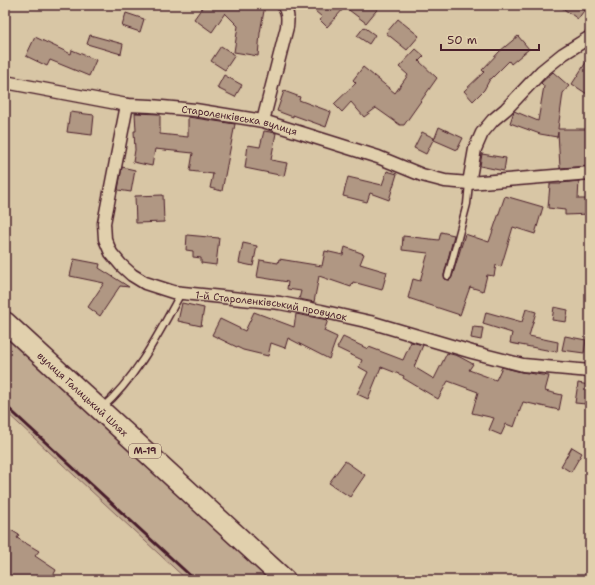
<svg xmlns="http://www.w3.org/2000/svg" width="595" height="585" viewBox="0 0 595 585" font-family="'Shantell Sans',sans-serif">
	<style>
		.green { fill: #c0aa91; stroke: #85645e }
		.building { fill: #b09783; stroke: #4a1f2b }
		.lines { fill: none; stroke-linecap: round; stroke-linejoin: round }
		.service-casing { stroke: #4a1f2b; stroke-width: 9 }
		.minor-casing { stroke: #4a1f2b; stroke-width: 15 }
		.trunk-casing { stroke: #4a1f2b; stroke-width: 23 }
		.service { stroke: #e1d0ad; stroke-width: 6 }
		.minor { stroke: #e1d0ad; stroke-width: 12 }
		.trunk { stroke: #e1d0ad; stroke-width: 20 }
		.rail { stroke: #4a1f2b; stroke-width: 3 }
		.labels { text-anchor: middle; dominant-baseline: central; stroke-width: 4; stroke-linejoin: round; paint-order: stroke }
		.shield { fill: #e1d0ad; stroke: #775452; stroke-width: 1 }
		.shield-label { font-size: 9px; font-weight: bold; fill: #4a1f2b }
		.street-label { font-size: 10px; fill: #4a1f2b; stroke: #e1d0ad }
	</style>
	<rect width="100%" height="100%" fill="#d8c6a5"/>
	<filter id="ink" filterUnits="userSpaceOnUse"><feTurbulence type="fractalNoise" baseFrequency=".025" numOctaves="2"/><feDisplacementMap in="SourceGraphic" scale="8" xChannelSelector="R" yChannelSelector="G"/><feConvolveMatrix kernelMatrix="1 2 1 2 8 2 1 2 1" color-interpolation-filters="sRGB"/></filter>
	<g filter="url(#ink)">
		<!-- green -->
		<path class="green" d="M 5,314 L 293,580 L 187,580 L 5,411 Z"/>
		<!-- building -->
		<path class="building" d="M 204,5 L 265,5 L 260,33 L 258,56 L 234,52 L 238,26 L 225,13 L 212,32 L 194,19 Z
			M 308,5 L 381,5 L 366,23 L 345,7 L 327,27 L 320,20 L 322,17 Z
			M 558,5 L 588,5 L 578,19 Z
			M 126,13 L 144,19 L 140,32 L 122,26 Z
			M 398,19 L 419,36 L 407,50 L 386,33 Z
			M 364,27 L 375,35 L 369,44 L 357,36 Z
			M 90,35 L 123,44 L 121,54 L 87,44 Z
			M 518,36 L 529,49 L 511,64 L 509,61 L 491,79 L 490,79 L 484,90 L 473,101 L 464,91 L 484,72 L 482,70 L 500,51 Z
			M 35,37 L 71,54 L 72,50 L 96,60 L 89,76 L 50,60 L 47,66 L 26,56 Z
			M 221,46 L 235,55 L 225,70 L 211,61 Z
			M 416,49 L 424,56 L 419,61 L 437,78 L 404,125 L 400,125 L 376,108 L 364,117 L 351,102 L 342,112 L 334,104 L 356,83 L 353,80 L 363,67 L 395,93 L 408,75 L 399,67 Z
			M 590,56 L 590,96 L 572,84 Z
			M 553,72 L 569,86 L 563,93 L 558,129 L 590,129 L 590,166 L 560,168 L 558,132 L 557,137 L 540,134 L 510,123 L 514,111 L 538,121 L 544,86 L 541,83 Z
			M 224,75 L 242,85 L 235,97 L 217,88 Z
			M 284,91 L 300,97 L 299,100 L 331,112 L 326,127 L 293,115 L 293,117 L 277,111 Z
			M 70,112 L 94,115 L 92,135 L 67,132 Z
			M 135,113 L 160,114 L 160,134 L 188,137 L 188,117 L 235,124 L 222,191 L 210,188 L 213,174 L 190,171 L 193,153 L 155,149 L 152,166 L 133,162 L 135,150 L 134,131 L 136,131 Z
			M 439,127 L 463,138 L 457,150 L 434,140 Z
			M 264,131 L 276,133 L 271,160 L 287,163 L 284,176 L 245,168 L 248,145 L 260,147 Z
			M 422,132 L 434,138 L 426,154 L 414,148 Z
			M 482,154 L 506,158 L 504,171 L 480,166 Z
			M 122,167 L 135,170 L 131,192 L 118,190 Z
			M 387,171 L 397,174 L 389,200 L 370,193 L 367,202 L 343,196 L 348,177 L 382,185 Z
			M 579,181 L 578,199 L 589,199 L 590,214 L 565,215 L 565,210 L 548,208 L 550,184 L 561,184 L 561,183 Z
			M 163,195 L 164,222 L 136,223 L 135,196 Z
			M 505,196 L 543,207 L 535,234 L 513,227 L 501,267 L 496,265 L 494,276 L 487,275 L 483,291 L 470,287 L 460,315 L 408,298 L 413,279 L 420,281 L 428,253 L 402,250 L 403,236 L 439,240 L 441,232 L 454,235 L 444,275 L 445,279 L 450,280 L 452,277 L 465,234 L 489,242 Z
			M 187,235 L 219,238 L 216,265 L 201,263 L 201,258 L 193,257 L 193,251 L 186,250 Z
			M 243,243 L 257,246 L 253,266 L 239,263 Z
			M 345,247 L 364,254 L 360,264 L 387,272 L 382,290 L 353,282 L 351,287 L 319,276 L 314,302 L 299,299 L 301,291 L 287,289 L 288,282 L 257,277 L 260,260 L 278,263 L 279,259 L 322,266 L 325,251 L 343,255 Z
			M 74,259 L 100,264 L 99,268 L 129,287 L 120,286 L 100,316 L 88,307 L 104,283 L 70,276 Z
			M 182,303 L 204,308 L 201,326 L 178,321 Z
			M 554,307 L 568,310 L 566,322 L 552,320 Z
			M 526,309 L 536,312 L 529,336 L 558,342 L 557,352 L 510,343 L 512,333 L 483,324 L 486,312 L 522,322 Z
			M 254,312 L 294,327 L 296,314 L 328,320 L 324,331 L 337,337 L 329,359 L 288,338 L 285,348 L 271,343 L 268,356 L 243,350 L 212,335 L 220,319 L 245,331 Z
			M 473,327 L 483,328 L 481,340 L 471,338 Z
			M 565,336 L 586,340 L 584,353 L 562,350 Z
			M 343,337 L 368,349 L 369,347 L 403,360 L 411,342 L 423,345 L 414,367 L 434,379 L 447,353 L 458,356 L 473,364 L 469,370 L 496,380 L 502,367 L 521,372 L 549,376 L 545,391 L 562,395 L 559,410 L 523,402 L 514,427 L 506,424 L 501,435 L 489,430 L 494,418 L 472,413 L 478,392 L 448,381 L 438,399 L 403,378 L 404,376 L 381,367 L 368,399 L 357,394 L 368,372 L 359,367 L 362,360 L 337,348 Z
			M 578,383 L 589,385 L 586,404 L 575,403 Z
			M 572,447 L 582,453 L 571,472 L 561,466 Z
			M 345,461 L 365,475 L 350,497 L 329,483 Z
			M 11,530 L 19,535 L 17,538 L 39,551 L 35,556 L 56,570 L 51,580 L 5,580 L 5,532 L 8,533 Z"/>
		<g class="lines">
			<!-- service casing -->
			<g class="service-casing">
				<path id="service" d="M 448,276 L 467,204 L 469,183
					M 102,408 C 137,377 159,333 181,293"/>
			</g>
			<!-- minor casing -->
			<g class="minor-casing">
				<g id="minor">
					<path id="s1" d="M 5,82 L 127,105 L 151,106 L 195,110 L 263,121 L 378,157 L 422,175 L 445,181 L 469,183 L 475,149 L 482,133 L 493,120 L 506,109 L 542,71 L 563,54 L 590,37"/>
					<path id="s2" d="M 127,105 L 104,223 L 105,239 L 111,253 L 121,265 L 132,275 L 145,283 L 173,292 L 280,303 L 321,311 L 370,322 L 472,352 L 523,365 L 590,371"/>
					<path d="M 263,121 L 287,27 C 288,18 288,12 283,5"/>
					<path d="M 469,183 L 590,173"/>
				</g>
			</g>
			<!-- trunk casing -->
			<g class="trunk-casing">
				<g id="trunk">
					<path id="s3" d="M 5,322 L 285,580"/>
				</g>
			</g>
			<!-- service -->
			<use href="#service" class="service"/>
			<!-- minor -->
			<use href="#minor" class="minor"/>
			<!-- trunk -->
			<use href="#trunk" class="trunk"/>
			<!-- rail -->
			<path class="rail" d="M 5,405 L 195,580"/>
		</g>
	</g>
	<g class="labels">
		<!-- shield labels -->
		<rect class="shield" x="129" y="444" width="32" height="14" rx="3"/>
		<g class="shield-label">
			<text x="145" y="451">М-19</text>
		</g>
		<!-- street labels -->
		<g class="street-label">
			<text stroke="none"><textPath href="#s1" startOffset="238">Староленківська вулиця</textPath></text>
			<text stroke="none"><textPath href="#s2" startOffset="326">1-й Староленківський провулок</textPath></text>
			<text stroke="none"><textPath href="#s3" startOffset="106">вулиця Галицький Шлях</textPath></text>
		</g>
	</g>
	<!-- margin -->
	<rect width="595" height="585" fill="none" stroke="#e1d0ad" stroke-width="20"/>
	<rect x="10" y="10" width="575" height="565" fill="none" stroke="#4a1f2b" stroke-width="1.5" filter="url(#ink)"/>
	<!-- scale -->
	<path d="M441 44v6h98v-6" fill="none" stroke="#4a1f2b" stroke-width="2"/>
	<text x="447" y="44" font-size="12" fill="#4a1f2b" stroke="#e1d0ad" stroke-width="3" paint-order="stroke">50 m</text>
</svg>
